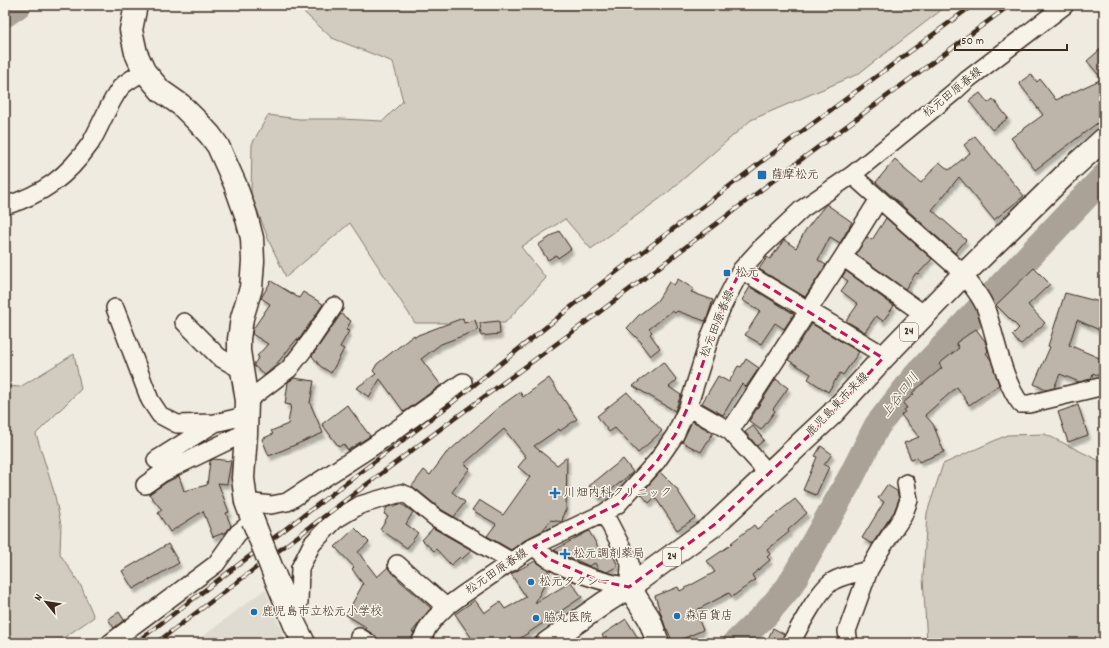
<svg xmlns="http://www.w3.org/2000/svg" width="1109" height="648" viewBox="0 0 1109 648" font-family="Dekko,'Klee One',sans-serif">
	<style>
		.built { fill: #e0dbd0 }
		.green { fill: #d1cbc0; stroke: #867a6f }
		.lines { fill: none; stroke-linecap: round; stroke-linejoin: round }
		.river { stroke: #aaa296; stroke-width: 27 }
		.building { fill: #bdb5aa; stroke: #3b2a1e; filter: url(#shadow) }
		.street-casing { stroke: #3b2a1e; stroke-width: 20 }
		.secondary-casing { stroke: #3b2a1e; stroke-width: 25 }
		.primary-casing { stroke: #3b2a1e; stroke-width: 25 }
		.street { stroke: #f7f3e8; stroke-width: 17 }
		.secondary { stroke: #f7f3e8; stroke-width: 22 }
		.primary { stroke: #f7f3e8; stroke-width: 22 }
		.rail-casing { stroke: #3b2a1e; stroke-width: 4.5 }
		.rail { stroke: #f7f3e8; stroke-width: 3; stroke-dasharray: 9; stroke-linecap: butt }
		.secondary-bridge-casing { stroke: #3b2a1e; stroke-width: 25; stroke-linecap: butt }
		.secondary-bridge { stroke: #f7f3e8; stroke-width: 22 }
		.marked { fill: none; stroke: #c2185b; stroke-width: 3; stroke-dasharray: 8 5; stroke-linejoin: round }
		.poi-dot { fill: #1f6fb2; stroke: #f7f3e8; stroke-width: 1.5 }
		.labels { text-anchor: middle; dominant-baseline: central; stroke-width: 3; stroke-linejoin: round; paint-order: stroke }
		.shield { fill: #f7f3e8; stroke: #73665b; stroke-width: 1 }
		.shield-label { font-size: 11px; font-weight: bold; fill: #3b2a1e }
		.street-label { font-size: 12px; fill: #3b2a1e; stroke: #f7f3e8 }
		.poi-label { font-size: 12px; fill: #3b2a1e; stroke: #f7f3e8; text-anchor: start }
		.water-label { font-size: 13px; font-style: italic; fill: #625448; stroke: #f7f3e8 }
	</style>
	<defs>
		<filter id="shadow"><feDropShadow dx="2.5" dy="4.5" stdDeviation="1" flood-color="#0004"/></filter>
	</defs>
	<rect width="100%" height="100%" fill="#efebe0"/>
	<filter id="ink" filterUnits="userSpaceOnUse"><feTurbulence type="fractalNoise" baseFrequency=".025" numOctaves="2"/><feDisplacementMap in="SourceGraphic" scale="8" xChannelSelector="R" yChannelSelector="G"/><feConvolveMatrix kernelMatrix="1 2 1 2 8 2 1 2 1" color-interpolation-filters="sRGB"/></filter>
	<g filter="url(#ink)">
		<!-- built -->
		<path class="built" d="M 265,589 L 286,643 L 194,643 Z"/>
		<!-- green -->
		<path class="green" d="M 296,5 L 948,5 L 858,74 L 751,120 L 666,194 L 591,249 L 565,219 L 521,247 L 546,278 L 505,323 L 415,323 L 350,223 L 286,277 L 269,241 L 251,194 L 252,144 L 268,115 L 299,119 L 341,119 L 383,121 L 403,101 L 393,62 L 332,38 Z
			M 74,354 L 81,389 L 36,434 L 54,492 L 61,524 L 60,554 L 81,586 L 94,617 L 56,643 L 5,643 L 5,386 L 20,387 Z
			M 1045,434 L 1102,462 L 1104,462 L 1104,643 L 927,643 L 923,577 L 927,513 L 943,464 L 1007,435 Z"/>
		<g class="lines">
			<!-- river -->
			<path class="river" d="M 5,14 L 18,5
				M 736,643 L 766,614 L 789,587 L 849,481 L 877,426 L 916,376 L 1104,177"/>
		</g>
		<!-- building -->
		<path class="building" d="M 1104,46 L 1104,118 L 1035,170 L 1011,138 L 1043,115 L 1019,83 L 1031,74 L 1037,82 L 1040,79 L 1056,100 L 1102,79 L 1087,61 Z
			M 980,93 L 988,103 L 993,99 L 1008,118 L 992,130 L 969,101 Z
			M 975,136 L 1024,196 L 994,220 L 959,177 L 932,210 L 966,240 L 955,253 L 876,182 L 895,159 L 904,167 L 903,168 L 921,183 L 939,162 L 949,170 L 970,153 L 964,145 Z
			M 826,204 L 852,222 L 840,243 L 830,237 L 818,260 L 826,265 L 805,297 L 759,269 L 767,257 L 770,259 L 784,240 L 796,248 L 805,231 Z
			M 886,218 L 932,259 L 918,274 L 916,273 L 905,289 L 856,254 L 867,237 L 872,240 Z
			M 559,231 L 571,249 L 558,258 L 556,255 L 548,260 L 538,245 Z
			M 1034,268 L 1050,284 L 1028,305 L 1045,323 L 1020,345 L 1012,335 L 1019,328 L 996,305 Z
			M 846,271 L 894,306 L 883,321 L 876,316 L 865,332 L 846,321 L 858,304 L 841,291 L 848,281 L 842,277 Z
			M 678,279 L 694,289 L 691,292 L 713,300 L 707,318 L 705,321 L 677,311 L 675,313 L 672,311 L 649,329 L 652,332 L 650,334 L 660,348 L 650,356 L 641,344 L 642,343 L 627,328 L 639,315 L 657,301 L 669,282 L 674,285 Z
			M 271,281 L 299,298 L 303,292 L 323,304 L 298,341 L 297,339 L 274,367 L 265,375 L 254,366 L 254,364 L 259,357 L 257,356 L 268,344 L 252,334 L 253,329 L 270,304 L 261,298 Z
			M 750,287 L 794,314 L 784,329 L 775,323 L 761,344 L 745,335 L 760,311 L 742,300 Z
			M 1065,293 L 1104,303 L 1104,332 L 1077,320 L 1069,345 L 1104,360 L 1104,376 L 1101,377 L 1093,373 L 1091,379 L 1079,382 L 1060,374 L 1054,388 L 1046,390 L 1034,384 L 1050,347 L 1048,346 Z
			M 341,314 L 351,321 L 346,330 L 349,331 L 340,347 L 344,349 L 331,373 L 320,366 L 312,356 Z
			M 463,318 L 464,323 L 475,320 L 478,330 L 441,344 L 421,359 L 441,385 L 404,412 L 380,379 L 369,397 L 356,388 L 376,374 L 373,371 L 377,364 L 414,335 L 415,337 L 418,335 Z
			M 499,321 L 500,334 L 481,336 L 480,323 Z
			M 812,324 L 859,352 L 843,375 L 840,373 L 828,392 L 808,379 L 811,374 L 788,360 Z
			M 976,329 L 985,341 L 988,351 L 986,353 L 991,360 L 999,385 L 969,405 L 957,387 L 925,415 L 933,424 L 944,452 L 919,462 L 917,457 L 911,459 L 904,443 L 919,437 L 901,415 L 905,412 L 904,410 L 907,408 L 903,403 L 914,394 L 912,393 L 942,368 L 939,364 L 959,348 L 956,343 Z
			M 746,359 L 759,368 L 746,387 L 742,384 L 741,385 L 723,415 L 702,403 L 718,376 L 729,382 L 738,366 L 741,367 Z
			M 663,362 L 677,380 L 669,387 L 681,395 L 675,411 L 633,386 Z
			M 294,378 L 314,381 L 310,403 L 323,433 L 269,456 L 262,439 L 273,434 L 271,431 L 288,424 L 291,405 L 285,404 L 288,382 Z
			M 549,378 L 577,419 L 560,431 L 559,429 L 534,446 L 557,465 L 567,457 L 566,511 L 564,512 L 562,522 L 551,520 L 542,531 L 528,538 L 511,550 L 487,536 L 496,524 L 472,510 L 479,500 L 503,515 L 530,477 L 518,467 L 526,457 L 504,429 L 464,464 L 470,468 L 452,492 L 465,502 L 454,517 L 442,510 L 412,486 L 424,470 L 430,475 L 447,452 L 448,452 L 499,407 L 520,392 L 523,397 Z
			M 776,379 L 788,388 L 773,409 L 775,411 L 761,430 L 749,421 Z
			M 627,392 L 662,431 L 638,453 L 615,428 L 609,432 L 597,416 Z
			M 347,405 L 370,436 L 348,450 L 343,444 L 339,447 L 322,424 Z
			M 1078,405 L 1088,435 L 1068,442 L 1058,412 Z
			M 692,421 L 713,433 L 701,452 L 682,442 Z
			M 753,426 L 764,440 L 757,446 L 745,432 Z
			M 821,446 L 832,454 L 824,465 L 829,467 L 816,495 L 803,490 L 817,457 L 815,456 Z
			M 214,459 L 231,461 L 227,484 L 218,483 L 229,512 L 226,513 L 231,526 L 226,532 L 213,537 L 203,511 L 170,532 L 158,513 L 162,510 L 149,494 L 167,482 L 179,476 L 184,491 L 207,485 L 210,461 Z
			M 623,459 L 633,472 L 600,499 L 589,486 Z
			M 660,472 L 676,488 L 695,518 L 677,530 L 655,497 L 649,503 L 641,494 Z
			M 887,485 L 897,491 L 899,499 L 894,512 L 872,544 L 862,538 L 884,502 L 878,498 Z
			M 795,499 L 807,513 L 788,530 L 789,532 L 767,550 L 770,554 L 767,557 L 770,560 L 752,575 L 755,580 L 732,597 L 729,593 L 695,611 L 703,630 L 673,643 L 667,629 L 666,629 L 655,596 L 678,587 L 680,591 L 715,572 L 707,561 L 732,544 L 731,543 L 754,525 L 757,529 Z
			M 401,504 L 413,512 L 406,524 L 418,533 L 407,548 L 380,529 L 388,516 L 384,514 L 387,507 L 393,506 L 395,507 L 396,505 Z
			M 355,528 L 369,542 L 358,552 L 377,577 L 388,567 L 401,582 L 431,608 L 412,632 L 414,633 L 410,643 L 382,643 L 379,641 L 374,635 L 365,629 L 366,627 L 346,615 L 363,584 L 352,569 L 354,567 L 335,547 Z
			M 433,528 L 470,549 L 471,551 L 462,559 L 460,557 L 451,565 L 436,549 L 434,551 L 422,540 Z
			M 589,531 L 601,552 L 609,547 L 618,566 L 607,572 L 598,569 L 595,563 L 589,566 L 554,550 Z
			M 168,544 L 179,563 L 133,589 L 122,571 Z
			M 535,561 L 547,569 L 550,574 L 535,603 L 571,582 L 582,597 L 513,643 L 475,643 L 455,614 L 475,600 L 484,613 L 500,602 L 505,609 L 526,597 L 511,574 Z
			M 119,612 L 124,620 L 114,628 L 108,619 Z
			M 626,619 L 638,638 L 630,643 L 607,643 L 602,635 Z
			M 773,628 L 784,634 L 780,643 L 766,643 Z"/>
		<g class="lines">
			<!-- street casing -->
			<g class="street-casing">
				<path id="street" d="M 852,175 L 956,267 C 967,279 980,294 986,309 C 996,337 1003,382 1021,404 L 1029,404 L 1104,386
					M 5,206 C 43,194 67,177 90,144 C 101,126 108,104 121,87 C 127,81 137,76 144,71
					M 843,257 L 925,315
					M 741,270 L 875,350 L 883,358
					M 115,308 L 150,400 L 160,415 L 177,424 L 215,423 L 236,418 L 247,413
					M 184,322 L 219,357 L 242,370
					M 247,401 L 289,369 L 309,343 L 334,306
					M 688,407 L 730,431 L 760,464 L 766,476
					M 730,431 L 843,257 L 879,199
					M 156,460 L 215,423
					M 145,485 L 162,473 L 236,437 L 246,434
					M 246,502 L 271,505 L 287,502 L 372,447 L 463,382
					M 534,546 C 539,551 545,557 551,560 C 575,574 603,582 629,587 L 630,563 L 604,513
					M 397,564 L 446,607
					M 292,617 L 299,602 L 300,568 L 312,544 L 335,520 L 360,505 L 401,493 L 409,496 L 436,518 L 512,562
					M 359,637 L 369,643
					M 110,643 L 216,564 L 238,533 L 253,521
					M 420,643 L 428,627 L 435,618 L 446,607 L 461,596 L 534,546 L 604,513 L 618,504 L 657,461 L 675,435 L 688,407 L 711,334 L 722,307 L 741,270 L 760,249 L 802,209 L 852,175 L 954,92 L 967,80 L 1065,5
					M 791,643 C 798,629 820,588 833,581 C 843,575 857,573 869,570
					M 849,643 L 847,631 L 869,570 L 881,549 L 903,516 L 909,500 L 906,483"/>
			</g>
			<!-- secondary casing -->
			<g class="secondary-casing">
				<path id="secondary" d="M 136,5 L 131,30 L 136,53 L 144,71 L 161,91 L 181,105 L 198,122 L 210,135 L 218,146 L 235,184 L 246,215 L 252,238 L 253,261 L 251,288 L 242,318 L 239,339 L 239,351 L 247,401 L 246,434 L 243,478 L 246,502 L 253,521
					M 274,574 L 295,625 L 304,643
					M 629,587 L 649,618 L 658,643"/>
			</g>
			<!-- primary casing -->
			<g class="primary-casing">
				<path id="primary" d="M 547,643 L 604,603 L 629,587 L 714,525 L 833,413 L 883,358 L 963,275 L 1071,169 L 1104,139"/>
			</g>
			<!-- street -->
			<use href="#street" class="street"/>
			<!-- secondary -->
			<use href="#secondary" class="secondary"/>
			<!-- primary -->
			<use href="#primary" class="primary"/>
			<!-- rail casing -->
			<g class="rail-casing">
				<path id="rail" d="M 135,643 L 448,406 L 586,295 L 789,141 L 973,5
					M 156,643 L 447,424 L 597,314 L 806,156 L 1010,5"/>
			</g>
			<!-- rail -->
			<use href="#rail" class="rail"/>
			<!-- secondary-bridge casing -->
			<g class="secondary-bridge-casing">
				<path id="secondary-bridge" d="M 253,521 L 274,574"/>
			</g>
			<!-- secondary-bridge -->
			<use href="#secondary-bridge" class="secondary-bridge"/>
		</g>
	</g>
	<!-- marked area -->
	<path class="marked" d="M 741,270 L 883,358 L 833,413 L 714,525 L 629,587 L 600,581 L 549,559 L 534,546 L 618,504 L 657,461 L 675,435 L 688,407 L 722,307 Z"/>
	<!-- markers -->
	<g class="poi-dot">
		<rect x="757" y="170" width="10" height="10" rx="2"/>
		<rect x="723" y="269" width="8" height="8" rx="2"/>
		<path d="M553 487h4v4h4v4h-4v4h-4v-4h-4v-4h4z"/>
		<path d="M563 548h4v4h4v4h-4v4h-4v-4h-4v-4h4z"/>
		<circle cx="531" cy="582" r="4"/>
		<circle cx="254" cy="612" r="4"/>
		<circle cx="677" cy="616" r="4"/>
		<circle cx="536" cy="618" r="4"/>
	</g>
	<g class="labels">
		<!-- shield labels -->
		<g class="shield">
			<rect x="900" y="323" width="18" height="18" rx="3"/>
			<rect x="663" y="548" width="18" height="18" rx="3"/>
		</g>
		<g class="shield-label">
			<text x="909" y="332">24</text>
			<text x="672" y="557">24</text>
		</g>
		<!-- street labels -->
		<g class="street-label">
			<text transform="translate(953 93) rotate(-39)">松元田原春線</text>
			<text transform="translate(718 324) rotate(-68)">松元田原春線</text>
			<text transform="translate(838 405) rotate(-46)">鹿児島東市来線</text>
			<text transform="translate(497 572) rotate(-34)">松元田原春線</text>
		</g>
		<!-- poi labels -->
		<g class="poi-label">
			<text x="771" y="175">薩摩松元</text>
			<text x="735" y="273">松元</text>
			<text x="564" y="493">川畑内科クリニック</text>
			<text x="573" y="554">松元調剤薬局</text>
			<text x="539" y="582">松元タクシー</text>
			<text x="262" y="612">鹿児島市立松元小学校</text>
			<text x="685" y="616">森百貨店</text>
			<text x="544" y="618">脇丸医院</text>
		</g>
		<!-- water labels -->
		<g class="water-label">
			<text transform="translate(901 396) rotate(-52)">上谷口川</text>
		</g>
	</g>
	<!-- margin -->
	<rect width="1109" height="648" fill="none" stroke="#f7f3e8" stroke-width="20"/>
	<rect x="10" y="10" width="1089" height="628" fill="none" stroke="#3b2a1e" stroke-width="1.5" filter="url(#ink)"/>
	<!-- north arrow -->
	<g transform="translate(46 602) rotate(300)" stroke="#f7f3e8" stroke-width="3" paint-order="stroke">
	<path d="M0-3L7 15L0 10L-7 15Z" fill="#3b2a1e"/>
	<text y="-6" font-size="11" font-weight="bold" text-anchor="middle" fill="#3b2a1e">N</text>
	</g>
	<!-- scale -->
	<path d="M955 44v6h112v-6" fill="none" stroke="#3b2a1e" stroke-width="2"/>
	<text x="961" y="44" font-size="12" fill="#3b2a1e" stroke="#f7f3e8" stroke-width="3" paint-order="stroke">50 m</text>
</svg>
